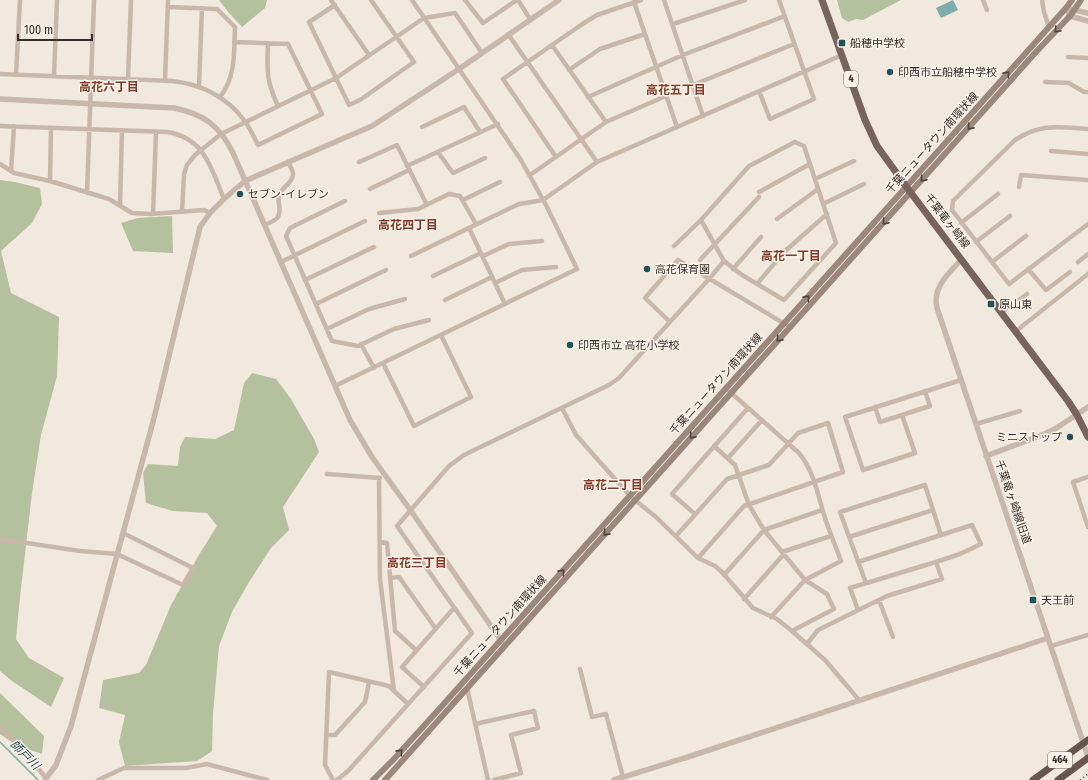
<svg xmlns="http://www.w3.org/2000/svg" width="1088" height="780" viewBox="0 0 1088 780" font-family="'Fira Sans Condensed','Noto Sans JP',sans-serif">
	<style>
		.green { fill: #b5c09e }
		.water { fill: #7eacad }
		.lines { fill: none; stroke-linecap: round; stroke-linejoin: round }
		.stream { stroke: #7eacad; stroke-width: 1.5 }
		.minor { stroke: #c9b8aa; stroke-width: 4.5 }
		.tertiary { stroke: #c9b8aa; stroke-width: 5.5 }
		.secondary { stroke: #9c877b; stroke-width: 6 }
		.primary { stroke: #78645b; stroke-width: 7 }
		.trunk { stroke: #68564e; stroke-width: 7 }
		.rail { stroke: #372d29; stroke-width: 1.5; stroke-dasharray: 1 3; stroke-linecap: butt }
		.oneway { stroke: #50443e }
		.poi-dot { fill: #215356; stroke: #f9f2ea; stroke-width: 1.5 }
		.labels { text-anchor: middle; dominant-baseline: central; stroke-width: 3; stroke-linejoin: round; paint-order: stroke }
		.shield { fill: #f9f2ea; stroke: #716863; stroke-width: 1 }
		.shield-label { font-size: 10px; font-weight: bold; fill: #372d29 }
		.poi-label { font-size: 11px; fill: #372d29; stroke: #f9f2ea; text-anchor: start }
		.street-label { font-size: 11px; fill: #372d29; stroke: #f9f2ea }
		.neighbourhood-label { font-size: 12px; font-weight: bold; fill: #813b26; stroke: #f9f2ea }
		.water-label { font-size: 12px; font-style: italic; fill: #215356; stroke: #f9f2ea }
	</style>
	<rect width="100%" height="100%" fill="#f1e8de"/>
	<!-- green -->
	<path class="green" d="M 219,0 L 267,0 L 265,8 L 242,27 L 229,13 Z
		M 837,0 L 901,0 L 863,20 L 856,19 L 848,22 L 842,18 Z
		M 0,180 L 15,182 L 40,188 L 42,204 L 32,223 L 1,251 L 11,293 L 59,317 L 57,376 L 41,435 L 32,493 L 20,597 L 16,639 L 29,658 L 64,678 L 51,707 L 12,681 L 0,671 Z
		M 172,216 L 173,253 L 133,251 L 121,223 L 138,218 Z
		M 252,373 L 276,379 L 291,399 L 314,439 L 319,452 L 283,507 L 289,530 L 271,548 L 249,582 L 232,612 L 219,646 L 213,713 L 212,751 L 197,761 L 125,766 L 119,742 L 125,715 L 99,708 L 103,680 L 139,673 L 146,665 L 171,605 L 200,553 L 217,526 L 207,513 L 173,511 L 146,503 L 143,473 L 148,464 L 178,466 L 180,447 L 185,437 L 215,439 L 234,430 L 244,383 Z
		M 0,693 L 44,736 L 42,754 L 16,745 L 0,734 Z"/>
	<!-- water -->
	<path class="water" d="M 953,0 L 958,10 L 941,18 L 936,8 Z"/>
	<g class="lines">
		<!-- stream -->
		<path class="stream" d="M 0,742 L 38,780"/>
		<!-- minor -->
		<path class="minor" d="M 331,0 L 369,55
			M 465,0 L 483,23 L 517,0
			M 518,0 L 530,19
			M 664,0 L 703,116
			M 983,0 L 987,10
			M 1042,0 L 1044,12 L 1049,27
			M 634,2 L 677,127
			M 335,5 L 309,22 L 349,105 L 360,100 L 414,62 L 371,0
			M 168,7 L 217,9 L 235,27 C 234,52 236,77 220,97
			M 673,24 L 745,0
			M 508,34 L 597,162
			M 268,43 C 267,71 266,80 278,106
			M 552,45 L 606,122
			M 1068,57 L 1088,58
			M 569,70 L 600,49 L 645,34
			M 0,74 L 172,81 C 201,84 227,97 244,120 C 250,128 254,137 258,145 L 322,114 L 288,44 L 234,42
			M 16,75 L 20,0
			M 54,76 L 57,0
			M 128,79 L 131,0
			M 165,80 L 168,0
			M 1045,82 L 1069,83 L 1084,92 L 1088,92
			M 693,85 L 794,44
			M 199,86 L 202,8
			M 759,91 L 770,119 L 814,99 L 779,0
			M 588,97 L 683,55 L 785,16
			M 0,126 L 167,132 C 205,138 211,168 224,199
			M 422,127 L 464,107 L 480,132
			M 1088,129 C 1059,127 1041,123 1015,140 L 953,201 L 952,210 L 1009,284 L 1088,224
			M 1051,151 L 1088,154
			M 438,152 L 453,173 L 485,158
			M 556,157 L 503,79 L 581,25 L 597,15 L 641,0
			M 359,162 L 397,145 L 427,205
			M 0,164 L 14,173 L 50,181 L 109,199 L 132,213 L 150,214 L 204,210 L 210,213
			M 407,166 L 498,124
			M 11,171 L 14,126
			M 530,175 L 606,122 L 666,96
			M 815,179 L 854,161
			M 50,181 L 51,128
			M 1019,187 L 1021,175 L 1088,180
			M 370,189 L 409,170
			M 759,192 L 810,164
			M 87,193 L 94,0
			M 463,200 L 500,182
			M 345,201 L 290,228 L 286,236 L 332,341 L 358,346 L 394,329 L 429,320
			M 823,204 L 864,184
			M 120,206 L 122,130
			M 182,212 L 184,174 L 187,165 L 195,155 L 221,134 L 336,78 L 424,18 L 455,13 L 482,53
			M 379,213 L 418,209 L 449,194 L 460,196 L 476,224
			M 153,214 L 156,132
			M 777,219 L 818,189
			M 961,223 L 998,194
			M 265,225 C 269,223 275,221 278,217 C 282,210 277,202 279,195 C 282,187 293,183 293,174 C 293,170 290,166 288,162
			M 976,242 L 1010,216
			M 674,246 L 701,220
			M 411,256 L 469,228
			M 483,256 L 509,244 L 542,241
			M 700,260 L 759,197
			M 281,262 L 365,221
			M 992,262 L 1026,236
			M 1078,262 L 1088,254
			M 733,269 L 761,237
			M 1028,269 L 1046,290 L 1070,272
			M 433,276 L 481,253
			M 305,280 L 374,247
			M 495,283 L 522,270 L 556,267
			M 757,284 L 784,252 L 827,214
			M 445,300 L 492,277
			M 316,304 L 386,270
			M 505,304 L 469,228 L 519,204 L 543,200 L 597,162 L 842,55
			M 1002,312 L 1027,294
			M 670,322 L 645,298 L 678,260 L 790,327
			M 327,329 L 369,309 L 405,299
			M 1016,331 L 1088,274
			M 361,344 L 374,368
			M 383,363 L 414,426 L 471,397 L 441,335
			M 335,386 L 577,269 L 547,207 L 521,160 L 412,0
			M 729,391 L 799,453 C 814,471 818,496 825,518 C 830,533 836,547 841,561 L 805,580 L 771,617
			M 875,407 L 880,422 L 902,415 L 915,453 L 863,470 L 845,417 L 961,380
			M 562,408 L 576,435 L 630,496 L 656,517 L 698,558 L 715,566 L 721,571 L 753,608 L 777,619 L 792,631 L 825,660 L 859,700
			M 902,415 L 930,406 L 925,391
			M 976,424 L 1020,411
			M 714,446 L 735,465 L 749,505 L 764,530 L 805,580 L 827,594 L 834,609 L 792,631
			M 728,458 L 762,420
			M 327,474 L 380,478
			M 1088,477 L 1073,482 L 1088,527
			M 379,478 L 380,579 L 394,691
			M 695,514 L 672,494 L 748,408
			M 676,536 L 727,479 L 769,465 L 798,433 L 828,423 L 843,472 L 744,506 L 698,558
			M 849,537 L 933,510
			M 0,539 L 80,551 L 117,554 L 183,585 L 193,568 L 123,533
			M 380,542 L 387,543 L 395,631 L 416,650
			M 782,552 L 831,536
			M 858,562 L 941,535 L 925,485 L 840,512 L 866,583
			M 936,562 L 960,554 L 981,544 L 972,525 L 941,535
			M 724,575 L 764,530 L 822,510
			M 390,578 L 399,577 L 436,629
			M 744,599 L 784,554
			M 879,600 L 893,637
			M 807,644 L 818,630 L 887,596 L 942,579 L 936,562 L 850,588 L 858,610
			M 1051,646 L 1088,635
			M 580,669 L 592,717 L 606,714 L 623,777
			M 424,687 L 402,667 L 454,608
			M 467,688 L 488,780
			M 475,724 L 534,711 L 538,728 L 511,735 L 521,773 L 494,780
			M 0,728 L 21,748 L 46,778
			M 326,735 L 335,735 L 365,702 L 369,682
			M 98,780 L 124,768 L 186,768 L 207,764 L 267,780
			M 333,780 L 325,765 L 329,672 L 389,686 L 408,704
			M 337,780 L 348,771 L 472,633 L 397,526 L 449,466 L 464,455 L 609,385 L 619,378 L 709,279 L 724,261 L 742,275 L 784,300 L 836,243 L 804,146 L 795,142 L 749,166 L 701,220 L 724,261"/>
		<!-- tertiary -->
		<path class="tertiary" d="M 1066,8 L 1070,16 L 1088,21
			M 1070,9 L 1088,13
			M 0,99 L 174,108 C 204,114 220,126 233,153 L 350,420 L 372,457 L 411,511 L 502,642
			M 962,259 C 949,273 932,287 937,308 L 1088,757
			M 986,456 L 1042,435 L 1055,429 L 1088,407
			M 45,780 L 56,765 L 71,726 L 154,418 L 200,227 L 210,213 L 224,199 L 245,181 L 372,126 L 459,69 L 559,0
			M 614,780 L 691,756 L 1048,638"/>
		<!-- secondary -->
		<path class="secondary" d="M 373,780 L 393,760 L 441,707 L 1066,8 L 1072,0
			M 385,780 L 1036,52 L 1070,16 L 1081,0"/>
		<!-- primary -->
		<path class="primary" d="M 822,0 L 865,120 L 877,146 L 911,193 L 1068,401 L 1077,415 L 1088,437"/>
		<!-- trunk -->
		<path class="trunk" d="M 1033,780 L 1088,740
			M 1058,780 L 1088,758"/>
		<!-- rail -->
		<path class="rail" d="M 1080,780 L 1088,774"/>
	</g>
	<!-- one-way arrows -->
	<defs><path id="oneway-chevron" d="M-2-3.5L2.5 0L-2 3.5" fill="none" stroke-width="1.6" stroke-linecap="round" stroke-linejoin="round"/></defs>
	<g class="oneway">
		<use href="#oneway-chevron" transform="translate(1057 30) rotate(133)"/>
		<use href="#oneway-chevron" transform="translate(1007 74) rotate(-48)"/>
		<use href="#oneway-chevron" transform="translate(970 127) rotate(132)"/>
		<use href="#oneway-chevron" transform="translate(923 179) rotate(132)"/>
		<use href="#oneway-chevron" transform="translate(885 222) rotate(132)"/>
		<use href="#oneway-chevron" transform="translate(807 298) rotate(-48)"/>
		<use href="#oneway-chevron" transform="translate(779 339) rotate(132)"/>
		<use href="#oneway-chevron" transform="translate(692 436) rotate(132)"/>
		<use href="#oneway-chevron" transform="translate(606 533) rotate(132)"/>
		<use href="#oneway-chevron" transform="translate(562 572) rotate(-48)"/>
		<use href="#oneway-chevron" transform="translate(400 752) rotate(-48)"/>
	</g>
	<!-- markers -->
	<g class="poi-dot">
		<rect x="838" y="39" width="8" height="8" rx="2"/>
		<circle cx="890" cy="72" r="4"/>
		<circle cx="240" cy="194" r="4"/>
		<circle cx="647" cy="269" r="4"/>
		<rect x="987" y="300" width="8" height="8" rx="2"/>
		<circle cx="570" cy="345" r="4"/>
		<circle cx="1070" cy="437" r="4"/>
		<rect x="1029" y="596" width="8" height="8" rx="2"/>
	</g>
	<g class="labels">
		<!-- shield labels -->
		<g class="shield">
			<rect x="844" y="71" width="14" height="16" rx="3"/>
			<rect x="1048" y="752" width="24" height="16" rx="3"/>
		</g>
		<g class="shield-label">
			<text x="851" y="79">4</text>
			<text x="1060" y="760">464</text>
		</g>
		<!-- poi labels -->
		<g class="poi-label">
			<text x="850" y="43">船穂中学校</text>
			<text x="898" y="72">印西市立船穂中学校</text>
			<text x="248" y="194">セブン-イレブン</text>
			<text x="655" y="269">高花保育園</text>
			<text x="999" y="304">原山東</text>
			<text x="578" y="345">印西市立 高花小学校</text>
			<text x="1062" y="437" text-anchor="end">ミニストップ</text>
			<text x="1041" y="600">天王前</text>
		</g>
		<!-- street labels -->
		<g class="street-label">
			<text transform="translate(932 143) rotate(-48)">千葉ニュータウン南環状線</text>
			<text transform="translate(947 221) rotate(52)">千葉竜ヶ崎線</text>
			<text transform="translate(716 384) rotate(-48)">千葉ニュータウン南環状線</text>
			<text transform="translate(1013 502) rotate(71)">千葉竜ヶ崎線旧道</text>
			<text transform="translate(500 626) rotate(-48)">千葉ニュータウン南環状線</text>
		</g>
		<!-- neighbourhood labels -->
		<g class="neighbourhood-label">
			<text x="109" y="87">高花六丁目</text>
			<text x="676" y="90">高花五丁目</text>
			<text x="408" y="225">高花四丁目</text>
			<text x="791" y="256">高花一丁目</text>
			<text x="613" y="485">高花二丁目</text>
			<text x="417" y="563">高花三丁目</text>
		</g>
		<!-- water labels -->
		<g class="water-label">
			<text transform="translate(25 755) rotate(45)">師戸川</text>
		</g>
	</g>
	<!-- scale -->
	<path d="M18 34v6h74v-6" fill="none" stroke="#372d29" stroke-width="2"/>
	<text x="24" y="34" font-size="12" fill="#372d29" stroke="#f9f2ea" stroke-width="3" paint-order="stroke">100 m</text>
</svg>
